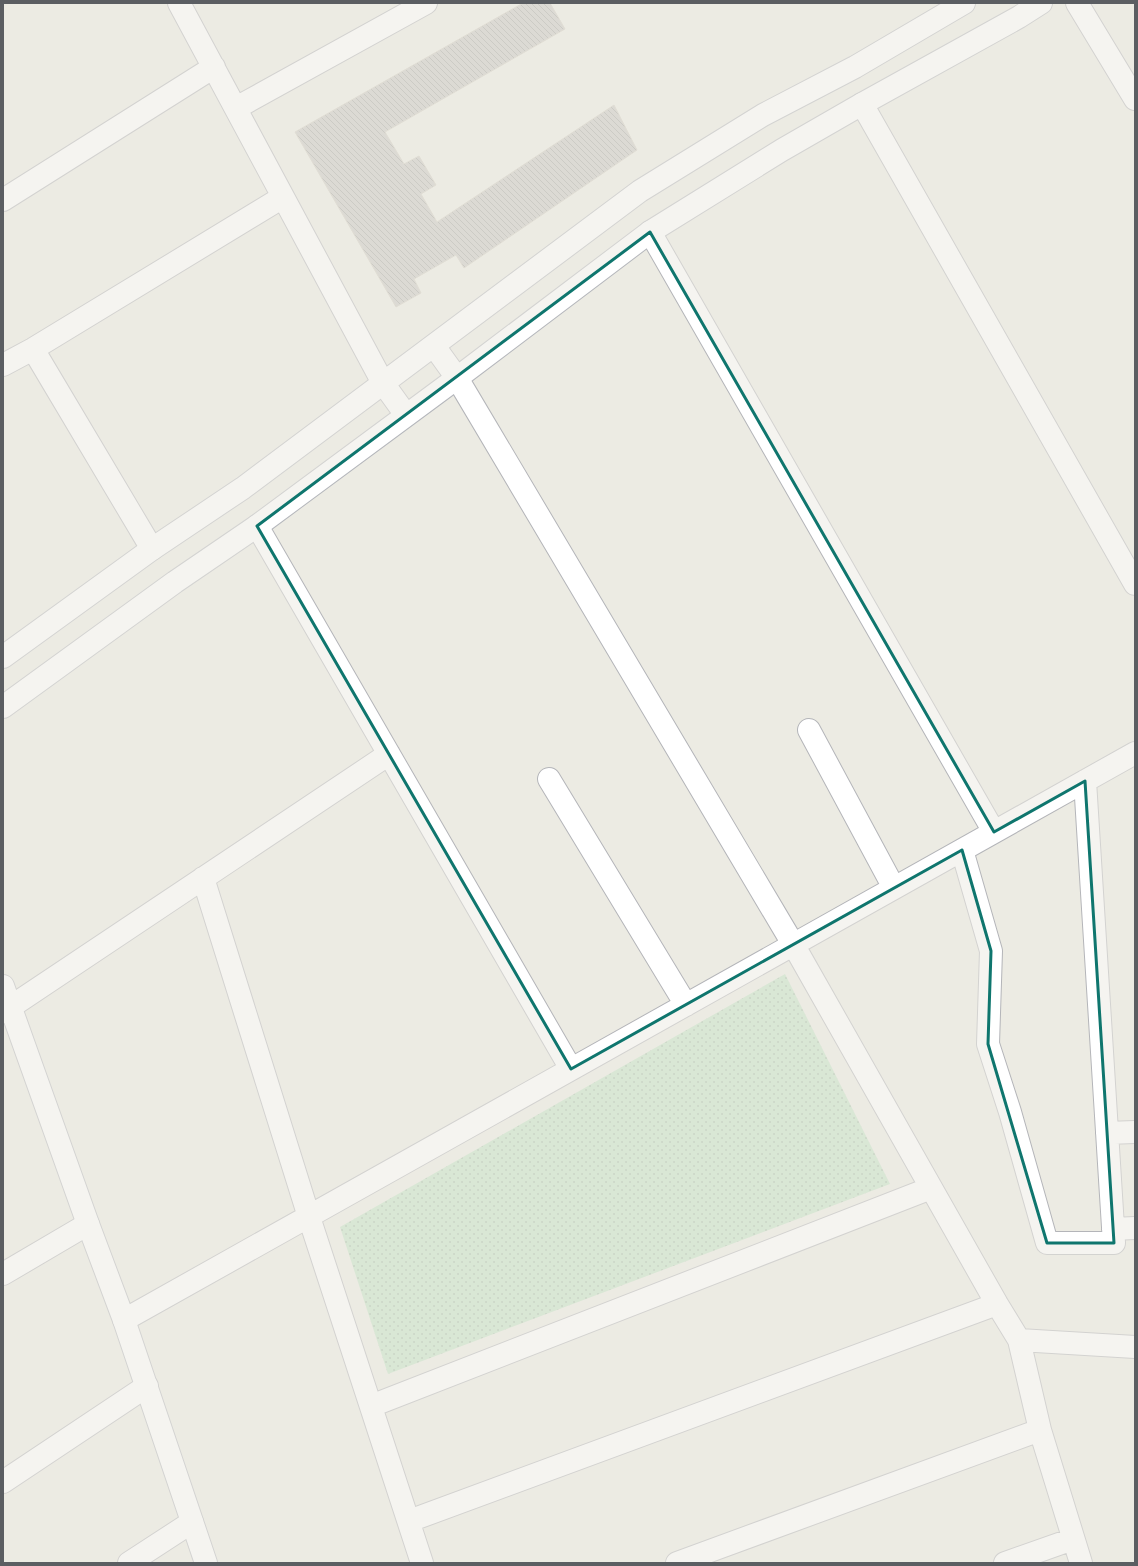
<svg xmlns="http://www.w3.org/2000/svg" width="1138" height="1566" viewBox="0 0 1138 1566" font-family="Manrope,sans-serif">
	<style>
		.park { fill: url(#park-dots) }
		.building { fill: url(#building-back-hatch); stroke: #d1cdc2 }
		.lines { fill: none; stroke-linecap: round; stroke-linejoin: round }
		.street-casing { stroke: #b4b5b9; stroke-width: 24 }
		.secondary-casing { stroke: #b5b7bc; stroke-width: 24 }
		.street { stroke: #fff; stroke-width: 22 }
		.secondary { stroke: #fff; stroke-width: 22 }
		.marked { fill: none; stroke: #0f766e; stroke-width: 3; stroke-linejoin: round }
	</style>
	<defs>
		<pattern id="park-dots" width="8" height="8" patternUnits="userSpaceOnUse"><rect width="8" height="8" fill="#c2e2c4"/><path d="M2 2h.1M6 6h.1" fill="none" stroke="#a1baa3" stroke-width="1.8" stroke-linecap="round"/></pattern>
		<pattern id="building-back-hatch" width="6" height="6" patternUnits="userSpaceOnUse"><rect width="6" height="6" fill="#c8c6c0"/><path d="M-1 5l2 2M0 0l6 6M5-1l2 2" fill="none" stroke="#a5a49f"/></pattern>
	</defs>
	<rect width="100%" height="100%" fill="#ecebe3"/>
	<!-- park -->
	<path class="park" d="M 785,974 L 890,1184 L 388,1374 L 340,1227 Z"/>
	<!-- building -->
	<path class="building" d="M 523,3 L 550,3 L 565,29 L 385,132 L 404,164 L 419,156 L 436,185 L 421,194 L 437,222 L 614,105 L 637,150 L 464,268 L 456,255 L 414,279 L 421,293 L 396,307 L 295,132 Z"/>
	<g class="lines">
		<!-- street casing -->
		<g class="street-casing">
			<path id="street" d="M 179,3 L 383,383 L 406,415
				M 1077,3 L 1135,99
				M 862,104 L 1135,584
				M 236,108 L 426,3
				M 3,200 L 214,67
				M 650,232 L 994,832
				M 434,346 L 457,378 L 793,944 L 997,1304 L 1019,1340 L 1040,1430 L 1081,1563
				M 33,349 L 152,549
				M 3,365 L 33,349 L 283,197
				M 257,526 L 571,1069
				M 809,730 L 894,888
				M 549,779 L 686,1005
				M 962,850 L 991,951 L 988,1044 L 1010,1112 L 1047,1243 L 1114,1243 L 1085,781
				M 203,878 L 309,1217 L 422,1563
				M 3,1012 L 389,754
				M 1107,1133 L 1135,1132
				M 1113,1229 L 1135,1228
				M 3,1274 L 88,1224
				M 124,1320 L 1135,753
				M 1019,1340 L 1135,1347
				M 371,1406 L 931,1188
				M 3,1482 L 147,1386
				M 409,1521 L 997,1304
				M 129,1563 L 192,1522
				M 677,1563 L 1040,1430
				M 1005,1563 L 1073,1539"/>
		</g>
		<!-- secondary casing -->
		<g class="secondary-casing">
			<path id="secondary" d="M 3,657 L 152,549 L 243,488 L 640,191 L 763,115 L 855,67 L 964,3
				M 3,707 L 175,582 L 257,526 L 457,378 L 650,232 L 782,150 L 862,104 L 1019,17 L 1041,3
				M 3,986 L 88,1224 L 124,1320 L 206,1563"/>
		</g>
		<!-- street -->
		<use href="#street" class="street"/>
		<!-- secondary -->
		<use href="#secondary" class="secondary"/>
	</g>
	<!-- marked area -->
	<path d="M0 0H1138V1566H0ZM 650,232 L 994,832 L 1085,781 L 1114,1243 L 1047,1243 L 988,1044 L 991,951 L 962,850 L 571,1069 L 257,526 Z" fill="#ecebe3" fill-opacity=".55" fill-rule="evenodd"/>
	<path class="marked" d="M 650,232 L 994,832 L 1085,781 L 1114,1243 L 1047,1243 L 988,1044 L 991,951 L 962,850 L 571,1069 L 257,526 Z"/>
	<!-- border -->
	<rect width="1138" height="1566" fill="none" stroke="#5b5e62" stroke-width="8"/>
</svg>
